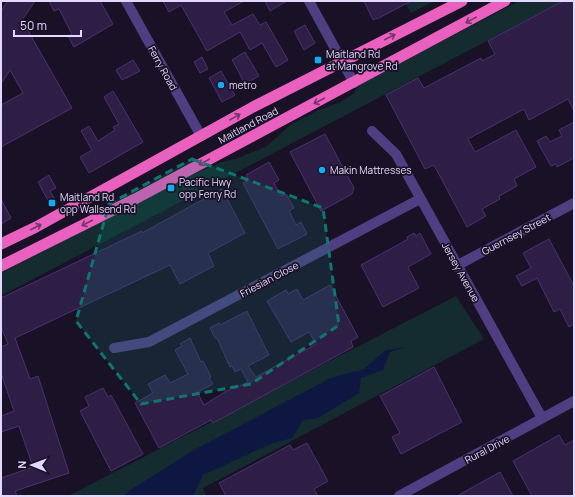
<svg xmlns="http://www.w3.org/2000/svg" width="575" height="497" viewBox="0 0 575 497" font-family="Manrope,sans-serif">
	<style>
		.green { fill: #142b2f }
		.water { fill: #0e1642 }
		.building { fill: #2e1e46; stroke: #4a3170 }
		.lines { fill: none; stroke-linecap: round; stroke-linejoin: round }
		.minor { stroke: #4f3f82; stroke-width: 10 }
		.trunk { stroke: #e960be; stroke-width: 11 }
		.oneway { stroke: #77356a }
		.marked { fill: #0f766e; fill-opacity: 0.2; stroke: #0f766e; stroke-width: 3; stroke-dasharray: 8 5; stroke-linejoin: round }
		.poi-dot { fill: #10adf1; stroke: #191126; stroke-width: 1.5 }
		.labels { text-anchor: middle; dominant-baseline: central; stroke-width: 3.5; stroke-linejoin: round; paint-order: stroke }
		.poi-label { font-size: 10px; fill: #e3d8fd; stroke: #191126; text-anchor: start }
		.street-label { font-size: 10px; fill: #e3d8fd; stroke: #191126 }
	</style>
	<rect width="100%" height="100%" fill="#191126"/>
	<!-- green -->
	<path class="green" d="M 404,1 L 435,1 L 411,13 Z
		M 519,1 L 563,1 L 1,296 L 1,273 L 174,183 L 222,162 L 238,158 L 267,146 L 290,125 L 319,110 L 341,102 L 353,94 L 361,83 Z
		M 456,296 L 484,339 L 203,488 L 206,496 L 68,496 Z"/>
	<!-- water -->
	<path class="water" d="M 407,347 L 390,352 L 383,370 L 361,378 L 359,393 L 318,418 L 303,420 L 292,438 L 270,444 L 203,475 L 193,496 L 124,496 L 129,491 L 194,450 L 331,378 L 364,369 L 386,350 Z"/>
	<!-- building -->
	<path class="building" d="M 8,1 L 35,1 L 22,20 L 72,108 L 1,147 L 1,105 L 23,93 L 10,70 L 1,84 L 1,11 Z
		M 49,1 L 100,1 L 113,24 L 74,47 L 68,36 L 72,34 L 59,9 L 54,11 Z
		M 163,1 L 244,1 L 224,12 L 232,25 L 253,14 L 260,25 L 266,22 L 288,60 L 276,67 L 262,43 L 250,50 L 240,32 L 207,51 L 181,5 L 169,12 Z
		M 265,1 L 287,1 L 270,11 Z
		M 364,1 L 411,1 L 377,19 L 377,18 L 373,20 Z
		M 563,1 L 574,1 L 574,111 L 568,99 L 529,120 L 524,109 L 468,139 L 475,152 L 516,130 L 536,167 L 514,179 L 517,186 L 499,196 L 500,199 L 482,209 L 486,216 L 467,227 L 434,165 L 425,169 L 386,95 L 418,78 L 424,88 L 481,58 L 482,61 L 495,54 L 488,41 Z
		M 305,25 L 315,43 L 304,50 L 294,31 Z
		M 245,52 L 259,76 L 245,84 L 232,60 Z
		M 202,57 L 208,69 L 200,73 L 194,62 Z
		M 133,60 L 140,71 L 122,80 L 116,70 Z
		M 221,71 L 235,95 L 222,102 L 209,78 Z
		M 113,91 L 143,142 L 89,173 L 80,157 L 92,150 L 81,131 L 89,126 L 98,141 L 115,130 L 113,127 L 119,124 L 104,97 Z
		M 574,122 L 574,158 L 557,167 L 556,164 L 551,166 L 537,141 L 546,136 L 550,142 L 562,136 L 559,130 Z
		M 325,134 L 354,188 L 352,194 L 321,211 L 290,152 Z
		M 269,162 L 279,180 L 274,183 L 281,196 L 286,194 L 294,208 L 289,211 L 296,225 L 301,222 L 307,234 L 278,249 L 243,183 L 249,180 L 246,175 Z
		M 49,175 L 56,188 L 50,191 L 57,203 L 51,206 L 38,182 Z
		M 222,189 L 245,233 L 208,253 L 214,266 L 180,284 L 170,265 L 15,338 L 30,379 L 38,376 L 69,473 L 15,491 L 17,496 L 1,496 L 1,478 L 33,467 L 19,426 L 1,432 L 1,416 L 14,411 L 1,373 L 1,347 L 8,344 L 1,327 L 1,298 L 142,231 L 142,233 Z
		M 1,199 L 11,218 L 1,224 Z
		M 414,233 L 416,236 L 420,233 L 431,254 L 408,267 L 419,288 L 383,307 L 361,265 L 403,242 L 408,239 L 407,237 Z
		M 549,239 L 574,286 L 574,324 L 569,327 L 560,309 L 554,312 L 537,278 L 522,286 L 516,276 L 531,268 L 523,253 Z
		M 330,285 L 358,337 L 351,341 L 353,347 L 213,423 L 211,420 L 159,448 L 135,403 L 153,393 L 148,384 L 165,375 L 170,383 L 188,374 L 175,350 L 182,346 L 180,344 L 190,338 L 201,362 L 203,361 L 211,377 L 209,378 L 213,384 L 197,392 L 204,405 L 233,387 L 234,389 L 248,382 L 241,369 L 235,372 L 232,366 L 230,367 L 217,338 L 215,338 L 210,328 L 219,323 L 220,325 L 247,311 L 269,355 L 248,366 L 256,377 L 316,344 L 309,332 L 291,342 L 267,301 L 286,290 L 288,294 L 297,289 L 303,300 Z
		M 434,367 L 462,422 L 401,454 L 392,437 L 400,433 L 380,396 Z
		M 103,388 L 108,397 L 111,395 L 143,454 L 111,471 L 80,411 L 89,406 L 85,397 Z
		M 559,435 L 565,445 L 574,440 L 574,496 L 532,496 L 513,461 Z
		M 307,443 L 328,481 L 314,489 L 318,496 L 226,496 L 219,483 L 290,445 L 293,450 Z
		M 500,472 L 513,496 L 457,496 Z"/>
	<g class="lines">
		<!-- minor -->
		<path class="minor" d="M 126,1 L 201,136
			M 309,1 L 354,83
			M 372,131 L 396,154 L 542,418
			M 458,265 L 574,203
			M 114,348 L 149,342 L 420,199
			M 399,496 L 574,401"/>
		<!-- trunk -->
		<path class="trunk" d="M 1,244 L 36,227 L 253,107 L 462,1
			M 1,266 L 135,199 L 505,1"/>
	</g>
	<!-- one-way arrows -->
	<defs><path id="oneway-shaft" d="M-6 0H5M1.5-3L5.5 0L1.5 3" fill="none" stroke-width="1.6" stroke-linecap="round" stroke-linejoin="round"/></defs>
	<g class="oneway">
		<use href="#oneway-shaft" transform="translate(471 20) rotate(151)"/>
		<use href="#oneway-shaft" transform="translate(390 37) rotate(-27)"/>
		<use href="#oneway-shaft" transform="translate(319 101) rotate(152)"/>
		<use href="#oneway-shaft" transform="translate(235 117) rotate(-29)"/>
		<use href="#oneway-shaft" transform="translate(204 162) rotate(152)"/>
		<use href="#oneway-shaft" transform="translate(87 223) rotate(153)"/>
		<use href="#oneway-shaft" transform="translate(36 227) rotate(-27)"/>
	</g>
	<!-- marked area -->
	<path class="marked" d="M 192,159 L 323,208 L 339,325 L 251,384 L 141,404 L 76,321 L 109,204 Z"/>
	<!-- markers -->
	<g class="poi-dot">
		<rect x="314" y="56" width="8" height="8" rx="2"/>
		<circle cx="221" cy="85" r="4"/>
		<circle cx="322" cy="170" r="4"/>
		<rect x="167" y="184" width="8" height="8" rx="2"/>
		<rect x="48" y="199" width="8" height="8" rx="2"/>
	</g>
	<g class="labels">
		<!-- poi labels -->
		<g class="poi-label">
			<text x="326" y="54">Maitland Rd<tspan x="326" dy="12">at Mangrove Rd</tspan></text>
			<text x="229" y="85">metro</text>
			<text x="330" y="170">Makin Mattresses</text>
			<text x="179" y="182">Pacific Hwy<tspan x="179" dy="12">opp Ferry Rd</tspan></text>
			<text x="60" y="197">Maitland Rd<tspan x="60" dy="12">opp Wallsend Rd</tspan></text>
		</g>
		<!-- street labels -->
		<g class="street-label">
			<text transform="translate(163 68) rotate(61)">Ferry Road</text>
			<text transform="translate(248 125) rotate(-28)">Maitland Road</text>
			<text transform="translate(516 234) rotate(-28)">Guernsey Street</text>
			<text transform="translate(461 272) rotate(61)">Jersey Avenue</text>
			<text transform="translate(269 279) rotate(-28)">Friesian Close</text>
			<text transform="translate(487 449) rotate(-28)">Rural Drive</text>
		</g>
	</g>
	<!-- border -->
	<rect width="575" height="497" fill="none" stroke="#e3d8fd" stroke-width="4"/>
	<!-- north arrow -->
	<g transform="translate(32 465) rotate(271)" stroke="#191126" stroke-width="3" paint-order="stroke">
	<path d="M0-3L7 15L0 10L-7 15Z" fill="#e3d8fd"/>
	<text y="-6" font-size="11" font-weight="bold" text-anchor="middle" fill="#e3d8fd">N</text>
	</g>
	<!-- scale -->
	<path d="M14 30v6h67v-6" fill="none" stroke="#e3d8fd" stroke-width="2"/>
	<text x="20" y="30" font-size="12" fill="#e3d8fd" stroke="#191126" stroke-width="3" paint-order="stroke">50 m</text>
</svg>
